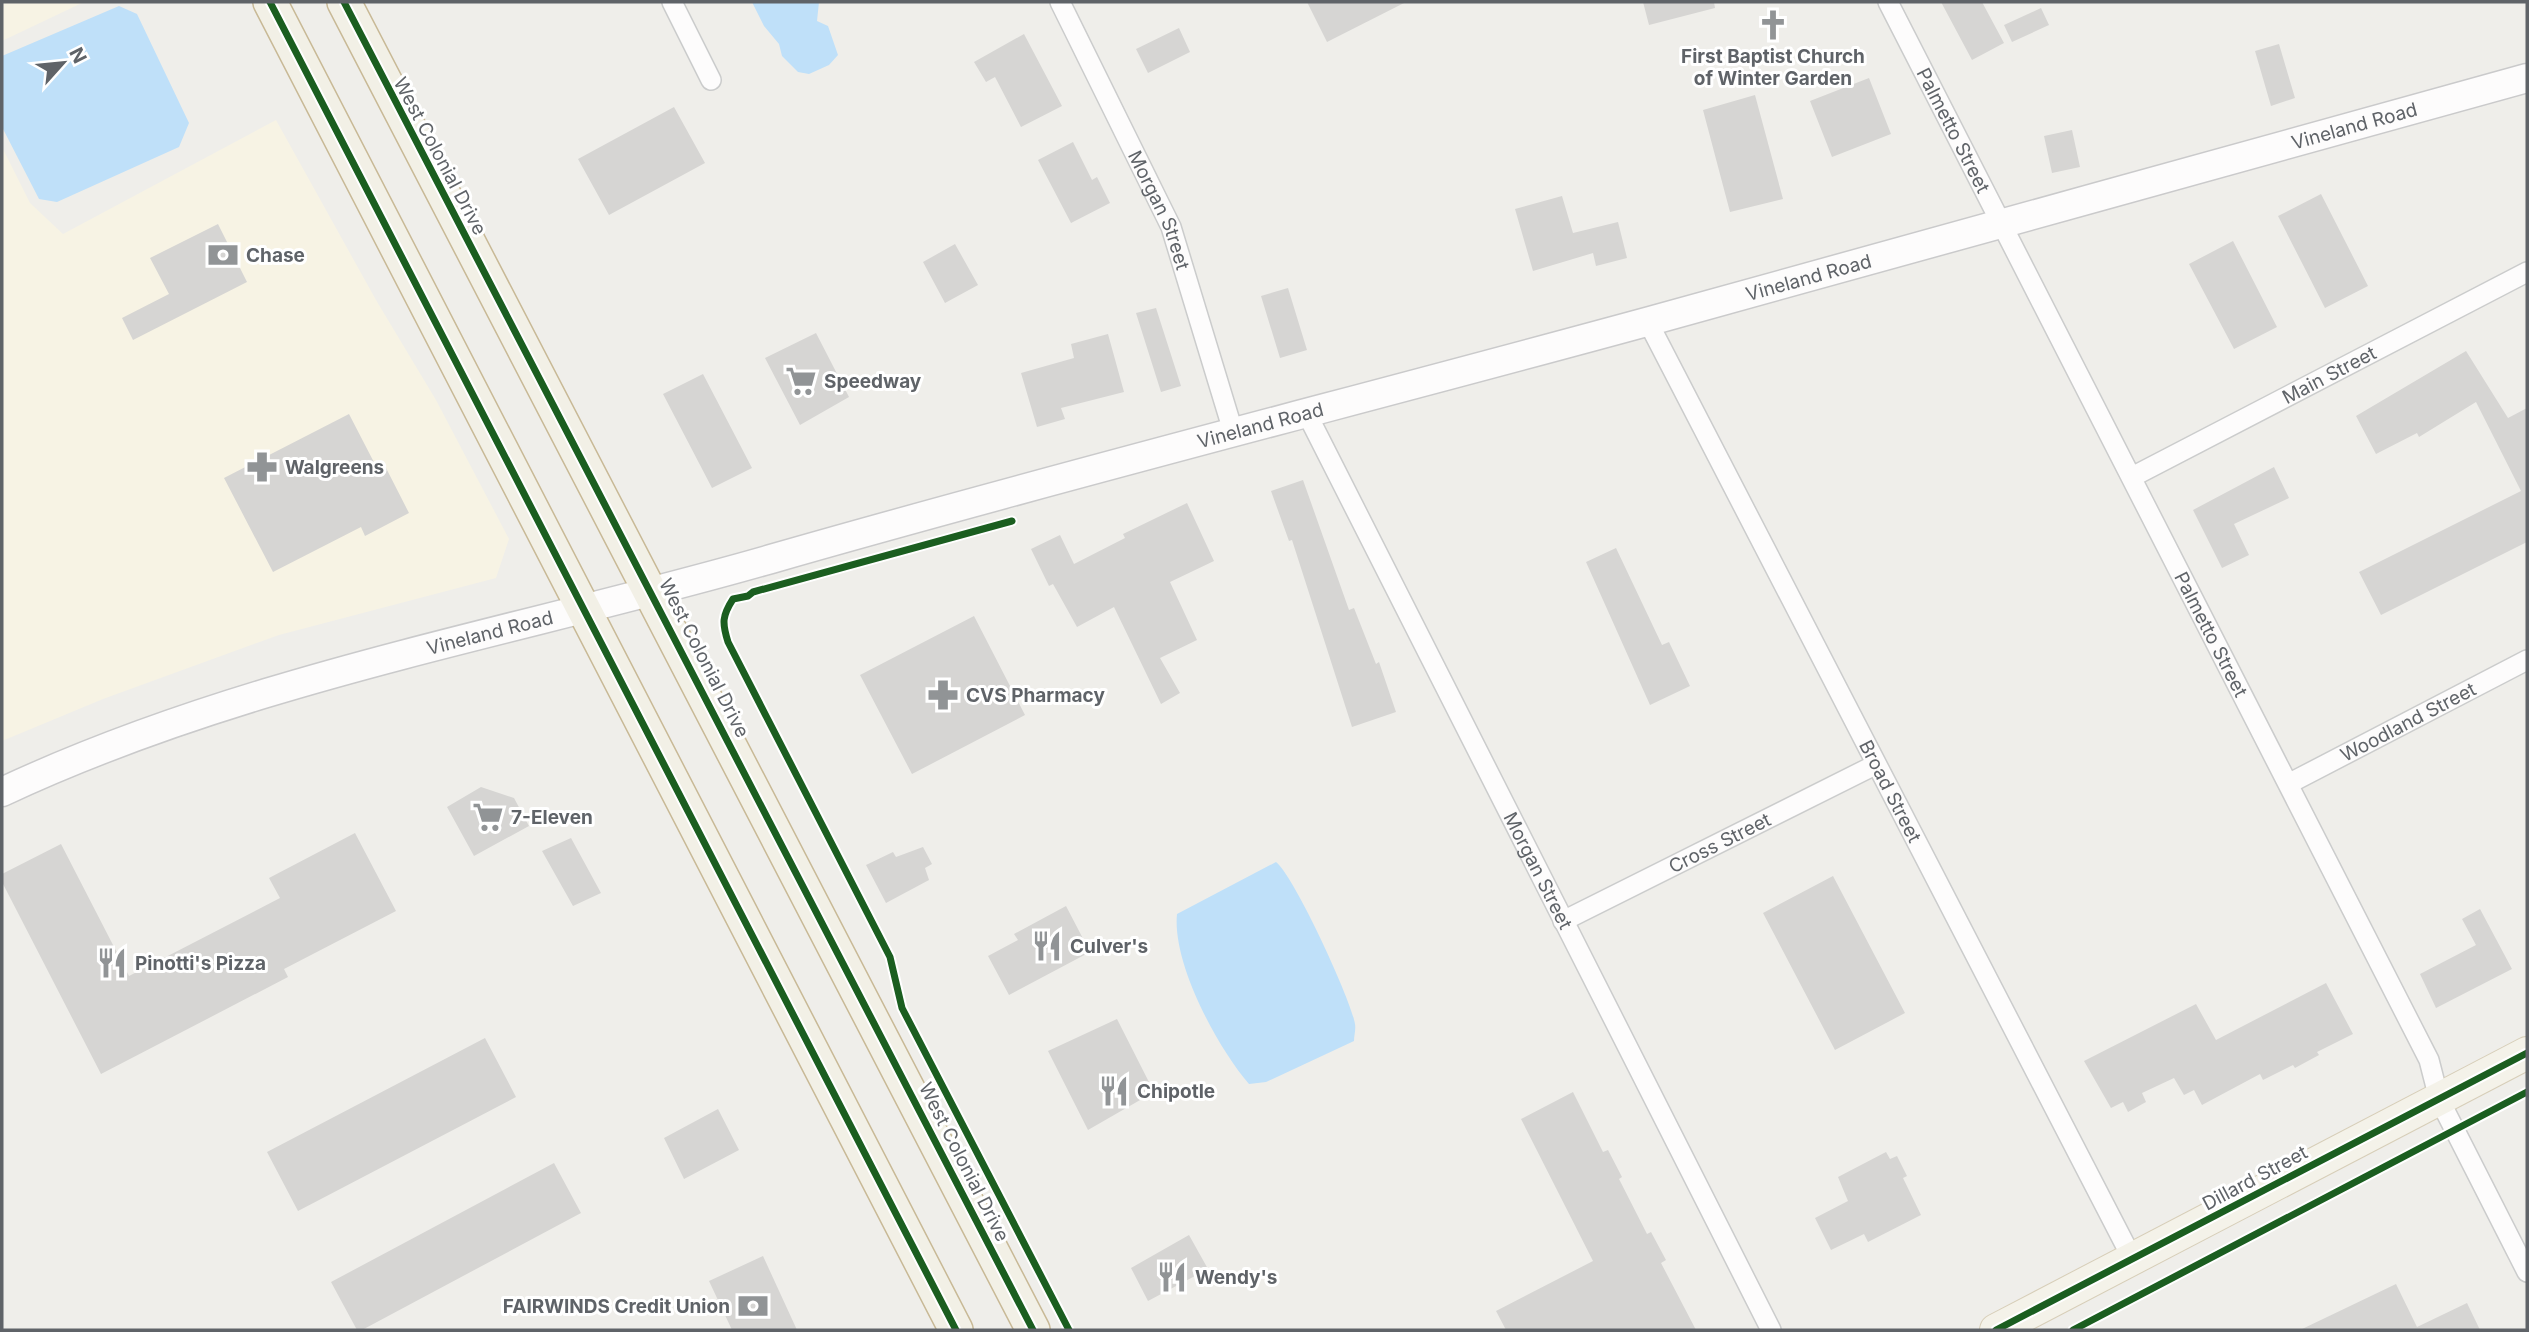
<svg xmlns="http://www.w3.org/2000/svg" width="2529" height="1332" viewBox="0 0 2529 1332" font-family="Inter,sans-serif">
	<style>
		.commercial { fill: #f7f3e4 }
		.water { fill: #bfe0f9 }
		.building { fill: #d6d5d3 }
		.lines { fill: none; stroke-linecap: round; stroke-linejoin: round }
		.minor-casing { stroke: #cbcccc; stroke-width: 22 }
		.secondary-casing { stroke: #cacacb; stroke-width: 31 }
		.primary-casing { stroke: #d7ceb8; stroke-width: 34 }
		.trunk-casing { stroke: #c8b996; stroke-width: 36 }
		.minor { stroke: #fdfcfc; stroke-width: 19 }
		.secondary { stroke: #fdfcfc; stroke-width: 28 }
		.primary { stroke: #f4f2e9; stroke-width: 32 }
		.trunk { stroke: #f2f0e6; stroke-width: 33 }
		.cycleway-casing { stroke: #fff; stroke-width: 11 }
		.cycleway { stroke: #1b5e20; stroke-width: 7 }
		.labels { text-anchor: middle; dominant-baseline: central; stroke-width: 6; stroke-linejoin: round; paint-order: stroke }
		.poi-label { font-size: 19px; font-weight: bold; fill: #5f6368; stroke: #fff; text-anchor: start }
		.street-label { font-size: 19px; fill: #5f6368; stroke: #fff }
	</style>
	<rect width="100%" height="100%" fill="#efeeea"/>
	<!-- commercial -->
	<path class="commercial" d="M 2,2 L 84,2 L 2,41 Z
		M 276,120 L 376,300 L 436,400 L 509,539 L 496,578 L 279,635 L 103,699 L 2,741 L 2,147 L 30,203 L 63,234 Z"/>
	<!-- water -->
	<path class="water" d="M 752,2 L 819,2 L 817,21 L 828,26 L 838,55 L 829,65 L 809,74 L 798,72 L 782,56 L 779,44 L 764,26 Z
		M 119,6 L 137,14 L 189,123 L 179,147 L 57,202 L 39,199 L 2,127 L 2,56 Z
		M 1276,862 C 1294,876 1351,999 1355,1024 C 1356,1029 1354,1036 1354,1041 L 1266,1082 L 1249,1084 C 1217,1047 1172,963 1177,914 Z"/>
	<!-- building -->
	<path class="building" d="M 1307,2 L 1406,2 L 1327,42 Z
		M 1643,2 L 1714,2 L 1715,8 L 1649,25 Z
		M 1941,2 L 1982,2 L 2004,43 L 1972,60 Z
		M 2041,8 L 2049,25 L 2012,42 L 2004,25 Z
		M 1179,28 L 1190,52 L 1148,73 L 1136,49 Z
		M 1024,34 L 1062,106 L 1021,127 L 995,77 L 986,82 L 974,62 Z
		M 2279,44 L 2295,98 L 2271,106 L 2255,51 Z
		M 1869,78 L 1891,134 L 1832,157 L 1810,101 Z
		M 1755,95 L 1783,199 L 1730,212 L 1703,110 Z
		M 674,107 L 705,163 L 609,215 L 578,159 Z
		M 2072,130 L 2080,167 L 2052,173 L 2044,136 Z
		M 1073,142 L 1092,180 L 1097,177 L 1110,203 L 1071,223 L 1038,160 Z
		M 2321,194 L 2368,286 L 2325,308 L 2278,216 Z
		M 1562,196 L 1573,233 L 1618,222 L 1627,258 L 1596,266 L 1593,253 L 1533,271 L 1515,209 Z
		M 218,224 L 247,282 L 133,340 L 122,318 L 169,294 L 150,258 Z
		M 2233,241 L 2277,327 L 2234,349 L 2189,264 Z
		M 955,244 L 978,285 L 945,303 L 923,262 Z
		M 1288,288 L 1307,350 L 1280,358 L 1261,296 Z
		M 1156,308 L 1181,386 L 1161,392 L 1136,313 Z
		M 816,333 L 849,397 L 800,425 L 765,358 Z
		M 1108,334 L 1124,392 L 1061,408 L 1065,419 L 1037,427 L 1021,373 L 1074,358 L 1071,344 Z
		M 2466,351 L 2508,418 L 2527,408 L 2527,542 L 2381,615 L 2359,572 L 2521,491 L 2476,402 L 2419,437 L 2417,433 L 2376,454 L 2356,416 Z
		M 703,374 L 752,468 L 712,488 L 663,394 Z
		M 349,414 L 379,472 L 386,468 L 409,513 L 365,536 L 361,527 L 273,572 L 224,478 Z
		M 2274,467 L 2289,498 L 2234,524 L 2249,555 L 2222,568 L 2193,510 Z
		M 1303,480 L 1349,610 L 1354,608 L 1376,664 L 1379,662 L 1396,712 L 1352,727 L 1292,540 L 1289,541 L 1271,491 Z
		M 1187,503 L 1214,561 L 1170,582 L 1197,640 L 1160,658 L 1180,693 L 1161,704 L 1114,607 L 1077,627 L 1053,584 L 1049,586 L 1031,549 L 1060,535 L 1074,564 L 1125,538 L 1123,534 Z
		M 1616,548 L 1662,645 L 1669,642 L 1690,686 L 1650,705 L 1586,562 Z
		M 974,616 L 1025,715 L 912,774 L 860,675 Z
		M 481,787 L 514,798 L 529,826 L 474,856 L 447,807 Z
		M 355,833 L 396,911 L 284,969 L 288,977 L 101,1074 L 2,882 L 2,874 L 61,844 L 129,976 L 280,898 L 269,878 Z
		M 571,838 L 601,893 L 573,906 L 542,851 Z
		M 923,847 L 932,864 L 925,868 L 929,880 L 886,903 L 866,865 L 893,852 L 896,857 Z
		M 1833,876 L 1905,1013 L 1835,1050 L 1763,913 Z
		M 1066,906 L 1090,952 L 1009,995 L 988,956 L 1018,940 L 1014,934 Z
		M 2480,909 L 2512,969 L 2436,1008 L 2420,974 L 2476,945 L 2462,919 Z
		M 2326,983 L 2353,1034 L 2317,1052 L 2319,1055 L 2295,1068 L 2293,1065 L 2263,1080 L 2260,1074 L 2202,1105 L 2194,1090 L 2184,1095 L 2174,1078 L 2142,1093 L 2146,1102 L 2128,1112 L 2123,1102 L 2111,1108 L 2084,1061 L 2196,1004 L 2216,1040 Z
		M 1117,1019 L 1154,1092 L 1088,1130 L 1048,1051 Z
		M 485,1038 L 516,1097 L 298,1211 L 267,1152 Z
		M 1573,1092 L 1603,1152 L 1608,1150 L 1622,1177 L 1619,1179 L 1647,1234 L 1651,1232 L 1666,1260 L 1661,1263 L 1696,1330 L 1506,1330 L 1496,1311 L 1593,1261 L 1521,1119 Z
		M 718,1109 L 739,1150 L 684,1179 L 664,1138 Z
		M 1886,1152 L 1890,1159 L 1897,1156 L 1907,1176 L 1903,1178 L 1921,1215 L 1868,1242 L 1864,1234 L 1831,1250 L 1815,1218 L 1848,1201 L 1838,1177 Z
		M 554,1163 L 581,1213 L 362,1330 L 357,1330 L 331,1282 Z
		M 1189,1235 L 1208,1269 L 1148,1301 L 1131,1268 Z
		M 763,1256 L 797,1330 L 732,1330 L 709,1281 Z
		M 2396,1284 L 2417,1327 L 2467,1303 L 2480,1330 L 2300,1330 Z"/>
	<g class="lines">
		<!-- minor casing -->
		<g class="minor-casing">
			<g id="minor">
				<path d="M 672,2 L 711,80"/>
				<path id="s1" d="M 1060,2 L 1171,227 L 1233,431"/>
				<path id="s2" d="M 1888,2 L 2429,1060 L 2439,1099 L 2527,1272"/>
				<path id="s3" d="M 1648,322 L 2133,1260"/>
				<path id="s4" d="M 1306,412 L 1771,1330"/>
				<path id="s5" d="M 2132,477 L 2527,272"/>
				<path id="s6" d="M 2290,783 L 2527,660"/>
				<path id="s7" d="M 1563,921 L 1875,765"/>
			</g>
		</g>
		<!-- secondary casing -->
		<g class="secondary-casing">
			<g id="secondary">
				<path id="s8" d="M 2,792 C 245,678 514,633 771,559 C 1063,475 1357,401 1650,321 C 1942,241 2235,158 2527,78"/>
			</g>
		</g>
		<!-- primary casing -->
		<g class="primary-casing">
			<path id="primary" d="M 1996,1330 L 2527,1053"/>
		</g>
		<!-- trunk casing -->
		<g class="trunk-casing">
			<path id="trunk" d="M 270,2 L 956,1330
				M 344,2 L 1033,1330"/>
		</g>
		<!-- minor -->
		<use href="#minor" class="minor"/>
		<!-- secondary -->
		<use href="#secondary" class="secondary"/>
		<!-- primary -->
		<use href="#primary" class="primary"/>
		<!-- trunk -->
		<use href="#trunk" class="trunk"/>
		<!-- cycleway casing -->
		<g class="cycleway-casing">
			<path id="cycleway" d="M 270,2 L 956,1330
				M 344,2 L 1033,1330
				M 1012,521 L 753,592 L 748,596 L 733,599 C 722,616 722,623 728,642 L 890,957 L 902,1008 L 1069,1330
				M 1996,1330 L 2527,1053
				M 2073,1330 L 2527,1092"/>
		</g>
		<!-- cycleway -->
		<use href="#cycleway" class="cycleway"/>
	</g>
	<!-- icons -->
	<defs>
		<g id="church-bare" transform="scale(2.415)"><path d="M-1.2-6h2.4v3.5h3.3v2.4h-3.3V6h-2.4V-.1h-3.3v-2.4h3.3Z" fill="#919496" stroke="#fff" stroke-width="2.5" paint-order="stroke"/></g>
		<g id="bank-bare" transform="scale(2.415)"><path d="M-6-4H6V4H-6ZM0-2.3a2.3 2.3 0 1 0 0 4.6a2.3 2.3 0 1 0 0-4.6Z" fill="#919496" stroke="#fff" stroke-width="2.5" paint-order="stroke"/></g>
		<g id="supermarket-bare" transform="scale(2.415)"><path d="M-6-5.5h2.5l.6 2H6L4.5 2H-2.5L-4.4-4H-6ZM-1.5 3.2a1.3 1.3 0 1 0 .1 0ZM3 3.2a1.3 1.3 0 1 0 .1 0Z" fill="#919496" stroke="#fff" stroke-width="2.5" paint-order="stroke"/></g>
		<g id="pharmacy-bare" transform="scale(2.415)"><path d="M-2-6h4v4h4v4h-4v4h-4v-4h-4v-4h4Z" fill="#919496" stroke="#fff" stroke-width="2.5" paint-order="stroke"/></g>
		<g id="restaurant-bare" transform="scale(2.415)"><path d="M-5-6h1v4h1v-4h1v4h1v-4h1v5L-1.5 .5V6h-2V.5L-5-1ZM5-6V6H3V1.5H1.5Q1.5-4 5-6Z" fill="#919496" stroke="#fff" stroke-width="2.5" paint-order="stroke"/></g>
	</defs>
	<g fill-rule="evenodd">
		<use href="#church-bare" x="1773" y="25"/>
		<use href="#bank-bare" x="223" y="255"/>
		<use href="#supermarket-bare" x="801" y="381"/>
		<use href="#pharmacy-bare" x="262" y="467"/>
		<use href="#pharmacy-bare" x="943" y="695"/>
		<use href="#supermarket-bare" x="488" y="817"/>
		<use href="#restaurant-bare" x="1047" y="946"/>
		<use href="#restaurant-bare" x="112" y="963"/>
		<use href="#restaurant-bare" x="1114" y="1091"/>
		<use href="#restaurant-bare" x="1172" y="1277"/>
		<use href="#bank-bare" x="753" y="1306"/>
	</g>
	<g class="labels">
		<!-- poi labels -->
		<g class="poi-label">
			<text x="1773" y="56" text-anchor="middle">First Baptist Church<tspan x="1773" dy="22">of Winter Garden</tspan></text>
			<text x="246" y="255">Chase</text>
			<text x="824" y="381">Speedway</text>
			<text x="285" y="467">Walgreens</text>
			<text x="966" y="695">CVS Pharmacy</text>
			<text x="511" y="817">7-Eleven</text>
			<text x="1070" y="946">Culver's</text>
			<text x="135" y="963">Pinotti's Pizza</text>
			<text x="1137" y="1091">Chipotle</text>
			<text x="1195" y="1277">Wendy's</text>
			<text x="730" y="1306" text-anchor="end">FAIRWINDS Credit Union</text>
		</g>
		<!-- street labels -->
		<g class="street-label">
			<text stroke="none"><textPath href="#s8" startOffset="2446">Vineland Road</textPath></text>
			<text stroke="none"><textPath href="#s2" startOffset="144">Palmetto Street</textPath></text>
			<text transform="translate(440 156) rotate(62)">West Colonial Drive</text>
			<text stroke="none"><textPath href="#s1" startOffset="231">Morgan Street</textPath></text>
			<text stroke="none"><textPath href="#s8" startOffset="1880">Vineland Road</textPath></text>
			<text stroke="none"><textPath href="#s5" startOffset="222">Main Street</textPath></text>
			<text stroke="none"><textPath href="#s8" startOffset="1312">Vineland Road</textPath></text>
			<text stroke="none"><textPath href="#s8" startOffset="514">Vineland Road</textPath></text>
			<text stroke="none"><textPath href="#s2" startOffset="710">Palmetto Street</textPath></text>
			<text transform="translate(704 658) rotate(63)">West Colonial Drive</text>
			<text stroke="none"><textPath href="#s6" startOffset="133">Woodland Street</textPath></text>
			<text stroke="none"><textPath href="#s3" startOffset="528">Broad Street</textPath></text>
			<text stroke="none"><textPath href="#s7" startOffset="175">Cross Street</textPath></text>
			<text stroke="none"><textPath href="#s4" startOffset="514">Morgan Street</textPath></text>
			<text transform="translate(964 1162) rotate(63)">West Colonial Drive</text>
			<text transform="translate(2255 1178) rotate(-28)">Dillard Street</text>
		</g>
	</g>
	<!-- border -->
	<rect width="2529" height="1332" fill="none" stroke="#5f6368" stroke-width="7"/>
	<!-- north arrow -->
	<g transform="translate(63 63) rotate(63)" stroke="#ffffff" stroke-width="5" paint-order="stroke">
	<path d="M0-5L12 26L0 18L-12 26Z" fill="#5f6368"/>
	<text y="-10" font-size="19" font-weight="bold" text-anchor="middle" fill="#5f6368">N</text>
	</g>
</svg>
